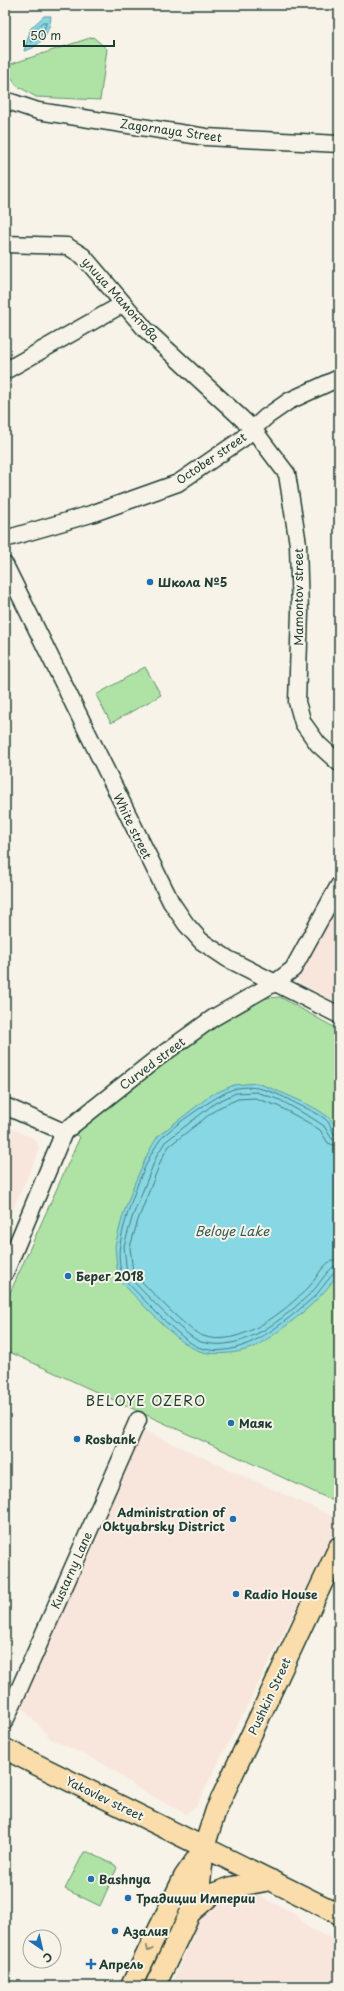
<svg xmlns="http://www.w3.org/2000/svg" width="344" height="1991" viewBox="0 0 344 1991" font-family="'Playpen Sans',sans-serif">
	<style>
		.built { fill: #f8e6dd }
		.green { fill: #afe3a5; stroke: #67906c }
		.water { fill: #87d7e4; stroke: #5d999e }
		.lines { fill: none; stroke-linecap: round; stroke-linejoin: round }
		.shore { stroke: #497b7a; stroke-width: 1 }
		.minor-casing { stroke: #1f3d34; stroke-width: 19 }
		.major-casing { stroke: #1f3d34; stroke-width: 23 }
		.minor { stroke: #f7f3e8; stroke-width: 16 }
		.major { stroke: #faddab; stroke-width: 20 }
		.oneway { stroke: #82856a }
		.poi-dot { fill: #1f6fb2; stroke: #f7f3e8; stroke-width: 1.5 }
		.labels { text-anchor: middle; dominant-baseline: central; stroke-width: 4; stroke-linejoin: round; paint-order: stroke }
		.street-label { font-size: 12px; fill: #1f3d34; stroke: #f7f3e8 }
		.poi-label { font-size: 12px; font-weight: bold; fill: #1f3d34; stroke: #f7f3e8; text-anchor: start }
		.water-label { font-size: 13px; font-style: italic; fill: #345c57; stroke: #f7f3e8 }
		.quarter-label { font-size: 14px; letter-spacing: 1px; fill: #1f3d34; stroke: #f7f3e8 }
	</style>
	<rect width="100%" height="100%" fill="#f7f3e8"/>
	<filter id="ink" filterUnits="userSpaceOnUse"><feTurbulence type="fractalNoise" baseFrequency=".025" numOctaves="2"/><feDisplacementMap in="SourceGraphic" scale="8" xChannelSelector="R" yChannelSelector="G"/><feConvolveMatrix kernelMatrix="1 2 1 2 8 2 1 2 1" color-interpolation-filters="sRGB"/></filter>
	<g filter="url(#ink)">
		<!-- built -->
		<path class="built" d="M 339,895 L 339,1003 L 299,984 L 297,973 Z
			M 5,1126 L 33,1138 L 37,1143 L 39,1151 L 5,1227 Z
			M 140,1429 L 339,1519 L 339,1524 L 196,1807 L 186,1814 L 137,1788 L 110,1767 L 51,1739 L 20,1705 Z
			M 250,1892 L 291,1911 L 309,1928 L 339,1942 L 339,1986 L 171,1986 L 203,1912 L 214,1900 Z"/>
		<!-- green -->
		<path class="green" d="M 93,37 L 107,49 L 100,100 L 36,97 L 16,85 L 5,66 Z
			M 145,667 L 161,695 L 111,723 L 96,695 Z
			M 280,997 L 339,1030 L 338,1503 L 5,1350 L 5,1297 L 6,1294 L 9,1295 L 80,1137 L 73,1134 L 78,1128 L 197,1037 L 250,1003 L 266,998 Z
			M 84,1852 L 88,1852 L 115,1865 L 117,1868 L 100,1906 L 65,1889 Z"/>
		<!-- water -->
		<path class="water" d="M 44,16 L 51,16 C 50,32 40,48 24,51 L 31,28 Z
			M 257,1083 C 273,1089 323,1108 332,1121 C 335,1125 337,1130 339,1135 L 339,1271 C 326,1297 282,1331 256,1346 C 242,1353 212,1357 197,1350 C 175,1342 136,1296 118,1279 L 115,1246 L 123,1215 L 135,1182 L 149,1151 L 158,1136 L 211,1095 L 234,1085 Z"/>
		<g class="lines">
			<!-- shore -->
			<path class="shore" d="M 43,22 L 46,22 C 46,30 38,40 31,42 L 30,40 L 35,30 Z
				M 339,1136 L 334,1134 C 332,1131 331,1126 329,1123 C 322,1114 305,1108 295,1103 C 277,1093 255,1083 234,1089 C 220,1093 169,1128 160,1140 C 143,1163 125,1216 120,1244 C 118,1254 120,1269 122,1277 C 139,1294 179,1339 198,1347 C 240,1363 286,1321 315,1296 C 321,1290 333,1271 339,1270
				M 339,1141 L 332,1139 L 324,1126 L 312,1118 L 280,1100 L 256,1092 L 236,1093 L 215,1103 L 165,1142 L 157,1155 L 132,1218 L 124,1246 L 127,1275 C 141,1289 185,1337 201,1342 C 243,1354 284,1318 312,1292 C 320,1284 329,1265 339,1265
				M 339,1147 L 328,1143 L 320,1130 L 309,1123 L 278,1106 L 255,1098 L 238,1099 L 218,1108 L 169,1146 L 162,1158 L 138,1220 L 130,1247 L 133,1273 C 147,1286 187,1331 203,1336 C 239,1349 285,1311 309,1287 C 318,1277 324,1259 339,1259"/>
			<!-- minor casing -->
			<g class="minor-casing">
				<path id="minor" d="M 5,100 L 38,111 L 206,137 L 339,144
					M 5,244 L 67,246 L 83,256 L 146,330 L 253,429 L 287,474 L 298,544 L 300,612 L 297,702 L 303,723 L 318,744 L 339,763
					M 5,371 L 123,304
					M 5,539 L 91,514 L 178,483 L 242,439 L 266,417 L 289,401 L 339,378
					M 5,565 L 171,902 L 186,924 L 201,941 L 228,959 L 339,1015
					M 5,1106 L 64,1132
					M 5,1273 L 64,1132 L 156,1059 L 213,1018 L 276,982 L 293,969 L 339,885
					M 5,1721 L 138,1420"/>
			</g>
			<!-- major casing -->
			<g class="major-casing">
				<path id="major" d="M 5,1749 L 339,1914
					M 190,1913 L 212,1894 L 232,1887 L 271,1880
					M 131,1986 L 184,1877 L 202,1851
					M 155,1986 L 190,1913 L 200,1883 L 204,1847 L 216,1810 L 339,1547"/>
			</g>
			<!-- minor -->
			<use href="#minor" class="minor"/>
			<!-- major -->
			<use href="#major" class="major"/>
		</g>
		<!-- one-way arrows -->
		<defs><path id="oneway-chevron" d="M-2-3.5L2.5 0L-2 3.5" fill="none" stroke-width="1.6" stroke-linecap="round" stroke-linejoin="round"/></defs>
		<use class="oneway" href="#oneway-chevron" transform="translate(149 1949) rotate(116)"/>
	</g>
	<!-- markers -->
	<g class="poi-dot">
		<circle cx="150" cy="582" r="4"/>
		<circle cx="68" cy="1276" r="4"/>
		<circle cx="231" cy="1423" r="4"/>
		<circle cx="77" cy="1439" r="4"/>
		<circle cx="233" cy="1519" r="4"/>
		<circle cx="236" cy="1594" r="4"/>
		<circle cx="91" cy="1879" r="4"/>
		<circle cx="128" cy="1898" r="4"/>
		<circle cx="115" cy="1931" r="4"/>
		<path d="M89 1958h4v4h4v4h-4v4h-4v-4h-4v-4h4z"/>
	</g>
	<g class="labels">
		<!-- street labels -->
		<g class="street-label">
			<text transform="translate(171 130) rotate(8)">Zagornaya Street</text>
			<text transform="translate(121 299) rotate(48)">улица Мамонтова</text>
			<text transform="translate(211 458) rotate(-34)">October street</text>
			<text transform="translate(298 597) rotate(-90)">Mamontov street</text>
			<text transform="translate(133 826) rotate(64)">White street</text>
			<text transform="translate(152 1063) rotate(-37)">Curved street</text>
			<text transform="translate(71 1570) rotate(-66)">Kustarny Lane</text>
			<text transform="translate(269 1696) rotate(-65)">Pushkin Street</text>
			<text transform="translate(105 1798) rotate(26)">Yakovlev street</text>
		</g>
		<!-- poi labels -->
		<g class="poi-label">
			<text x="158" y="582">Школа №5</text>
			<text x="76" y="1276">Берег 2018</text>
			<text x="239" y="1423">Маяк</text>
			<text x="85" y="1439">Rosbank</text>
			<text x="225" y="1512" text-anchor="end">Administration of<tspan x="225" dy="14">Oktyabrsky District</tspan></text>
			<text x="244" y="1594">Radio House</text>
			<text x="99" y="1879">Bashnya</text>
			<text x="136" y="1898">Традиции Империи</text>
			<text x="123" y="1931">Азалия</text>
			<text x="99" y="1964">Апрель</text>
		</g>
		<!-- water labels -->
		<g class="water-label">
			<text x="232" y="1230">Beloye Lake</text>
		</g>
		<!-- quarter labels -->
		<g class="quarter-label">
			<text x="146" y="1400">BELOYE OZERO</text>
		</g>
	</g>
	<!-- margin -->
	<rect width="344" height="1991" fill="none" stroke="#f7f3e8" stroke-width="20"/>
	<rect x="10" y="10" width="324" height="1971" fill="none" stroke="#1f3d34" stroke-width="1.5" filter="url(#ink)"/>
	<!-- north arrow -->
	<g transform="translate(42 1949) rotate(146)"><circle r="19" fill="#f7f3e8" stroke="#a1aaa0"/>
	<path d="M0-3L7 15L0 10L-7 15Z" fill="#1f6fb2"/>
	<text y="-6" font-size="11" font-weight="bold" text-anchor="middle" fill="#1f3d34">С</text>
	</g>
	<!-- scale -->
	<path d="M24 40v6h90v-6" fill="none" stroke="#1f3d34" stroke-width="2"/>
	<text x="30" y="40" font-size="12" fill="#1f3d34" stroke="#f7f3e8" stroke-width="3" paint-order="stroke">50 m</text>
</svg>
